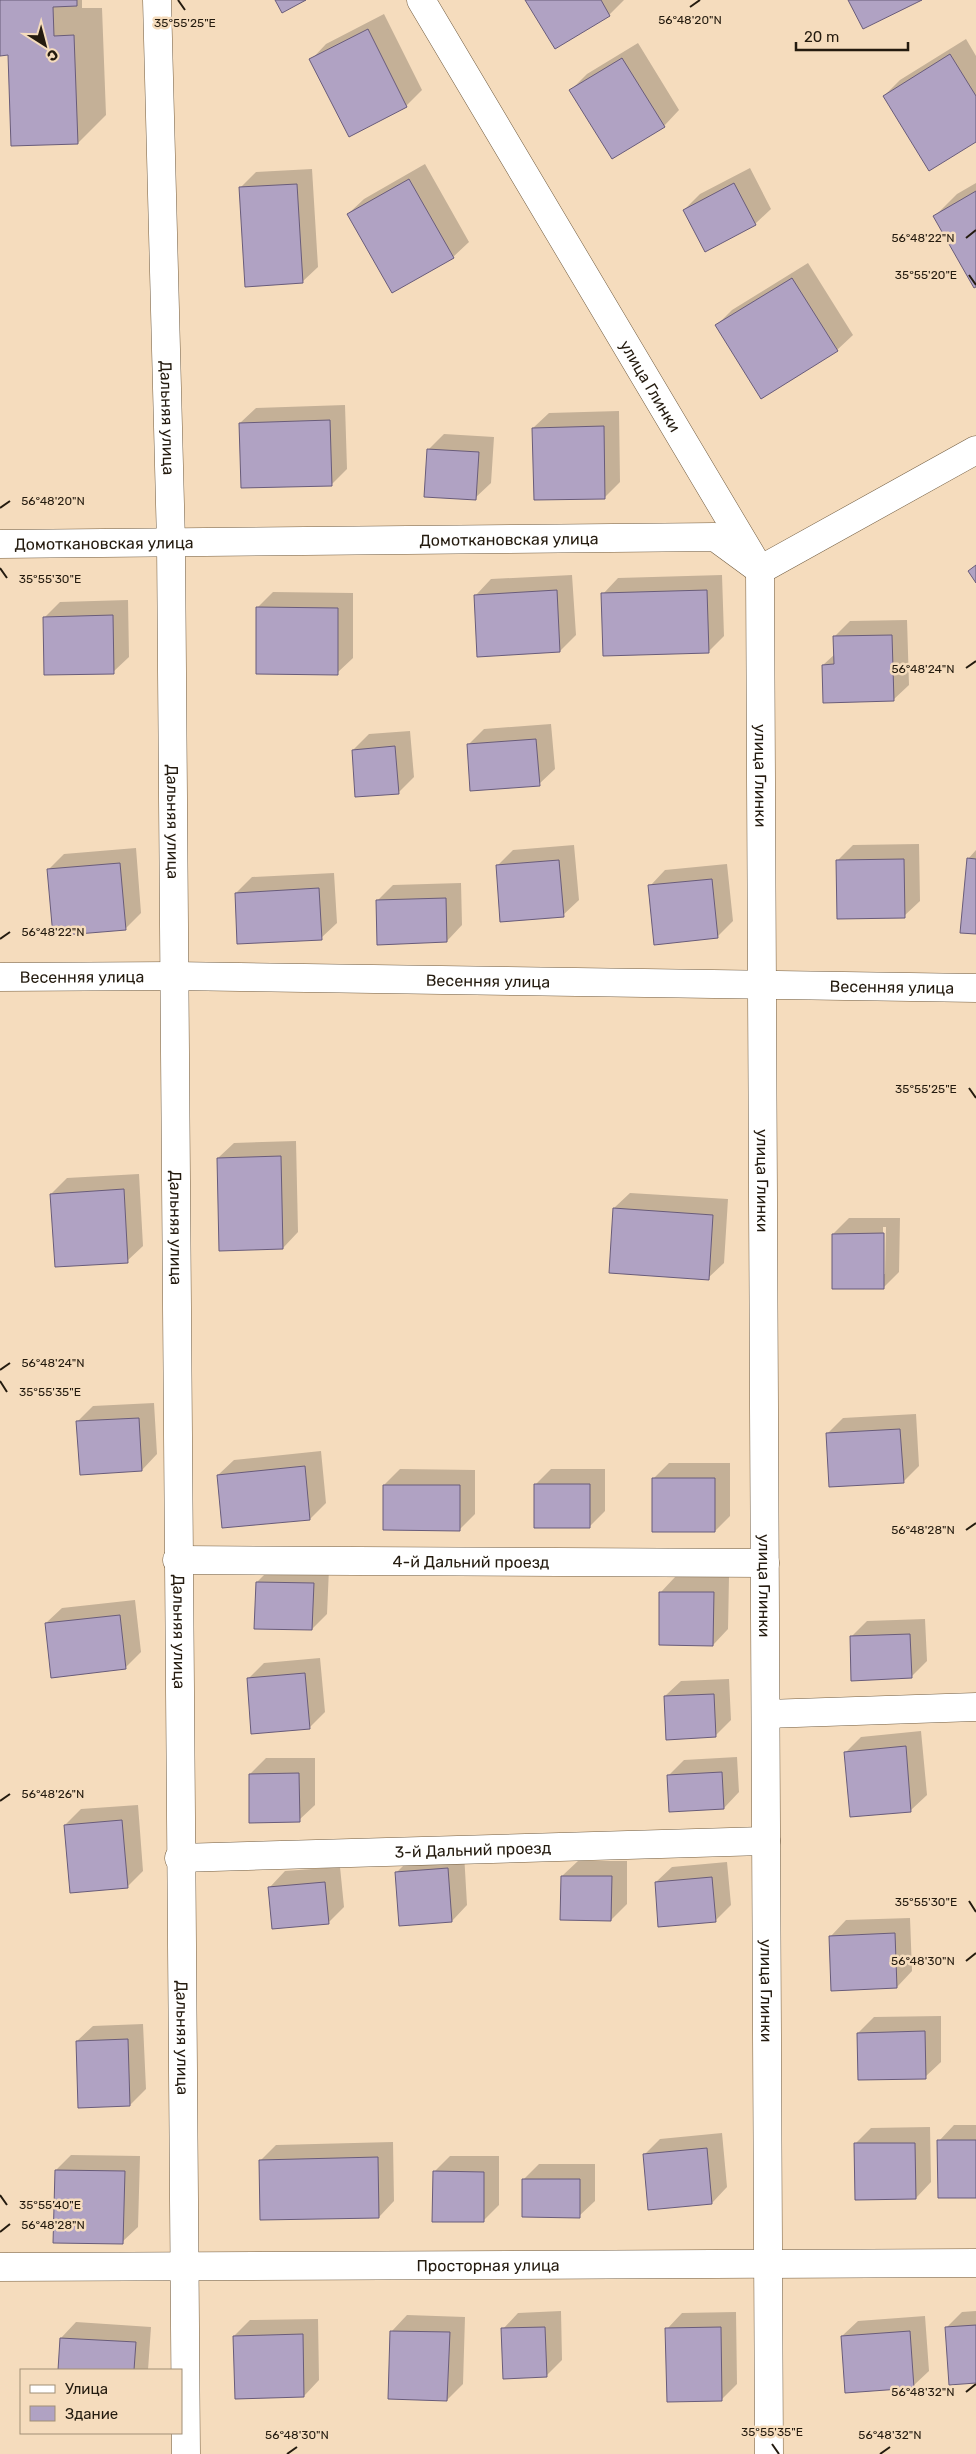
<svg xmlns="http://www.w3.org/2000/svg" width="976" height="2454" viewBox="0 0 976 2454" font-family="Rubik,sans-serif">
	<style>
		.shadow { fill: #0003; fill-rule: evenodd }
		.building { fill: #b0a2c3; stroke: #695c7a }
		.lines { fill: none; stroke-linecap: round; stroke-linejoin: round }
		.street-casing { stroke: #725d41; stroke-width: 29 }
		.street { stroke: #fff; stroke-width: 28 }
		.ticks { fill: none; stroke: #241b0f; stroke-width: 2 }
		.labels { text-anchor: middle; dominant-baseline: central; stroke-width: 5; stroke-linejoin: round; paint-order: stroke }
		.street-label { font-size: 16px; fill: #241b0f; stroke: #f5dcbd }
		.ticks-label { font-size: 12px; text-anchor: middle; fill: #241b0f; stroke: #f5dcbd; stroke-width: 5; stroke-linejoin: round; paint-order: stroke }
	</style>
	<rect width="100%" height="100%" fill="#f5dcbd"/>
	<!-- shadow -->
	<path class="shadow" d="M 0,0 L 82,0 L 82,8 L 102,8 L 106,115 L 78,143 L 9,54 L 0,54 Z
		M 526,0 L 624,0 L 609,15 L 555,48 Z
		M 384,14 L 422,90 L 406,106 L 311,60 L 326,44 Z
		M 966,39 L 976,56 L 976,141 L 884,96 L 900,80 Z
		M 638,43 L 679,110 L 664,126 L 571,90 L 587,74 Z
		M 425,164 L 469,242 L 453,257 L 348,214 L 364,199 Z
		M 750,168 L 771,209 L 755,224 L 684,210 L 700,194 Z
		M 312,169 L 318,267 L 302,282 L 240,188 L 256,172 Z
		M 976,183 L 976,285 L 934,217 L 957,194 Z
		M 808,263 L 853,335 L 837,350 L 716,326 L 732,310 Z
		M 345,405 L 347,469 L 331,485 L 240,423 L 256,408 Z
		M 619,411 L 620,482 L 605,497 L 533,428 L 549,413 Z
		M 444,434 L 494,437 L 491,483 L 475,498 L 428,450 Z
		M 572,575 L 576,635 L 560,651 L 476,595 L 491,579 Z
		M 722,575 L 724,636 L 709,651 L 603,594 L 618,578 Z
		M 273,592 L 353,593 L 353,658 L 337,673 L 257,608 Z
		M 128,600 L 129,657 L 113,672 L 44,618 L 60,602 Z
		M 907,620 L 909,685 L 893,700 L 823,665 L 835,654 L 834,637 L 850,621 Z
		M 551,724 L 555,769 L 539,784 L 468,745 L 484,729 Z
		M 410,731 L 414,777 L 398,793 L 353,750 L 369,734 Z
		M 919,844 L 920,901 L 904,916 L 837,861 L 853,845 Z
		M 574,845 L 579,900 L 563,915 L 497,866 L 513,850 Z
		M 136,848 L 141,913 L 126,928 L 48,870 L 64,854 Z
		M 976,850 L 976,933 L 968,859 Z
		M 727,864 L 733,921 L 717,937 L 650,886 L 665,870 Z
		M 334,873 L 337,923 L 321,938 L 236,893 L 252,877 Z
		M 461,883 L 462,925 L 447,941 L 377,901 L 393,885 Z
		M 296,1141 L 298,1232 L 283,1248 L 218,1158 L 234,1143 Z
		M 139,1174 L 143,1246 L 127,1261 L 51,1194 L 67,1178 Z
		M 630,1193 L 728,1199 L 724,1263 L 708,1278 L 614,1208 Z
		M 849,1218 L 900,1218 L 899,1272 L 884,1287 L 833,1234 ZM 883,1227 L 886,1227 L 885,1274 L 883,1274 Z
		M 154,1403 L 157,1454 L 142,1470 L 77,1422 L 93,1406 Z
		M 916,1414 L 919,1466 L 903,1482 L 827,1434 L 843,1418 Z
		M 321,1451 L 326,1503 L 310,1519 L 218,1475 L 234,1460 Z
		M 669,1463 L 730,1463 L 730,1516 L 715,1531 L 654,1478 Z
		M 400,1469 L 475,1470 L 475,1514 L 459,1530 L 384,1485 Z
		M 551,1469 L 605,1469 L 605,1511 L 589,1527 L 535,1485 Z
		M 272,1567 L 329,1568 L 327,1614 L 312,1629 L 257,1582 Z
		M 676,1576 L 729,1577 L 728,1629 L 713,1645 L 661,1592 Z
		M 135,1600 L 141,1652 L 125,1668 L 46,1623 L 62,1608 Z
		M 925,1619 L 927,1661 L 911,1677 L 851,1637 L 867,1621 Z
		M 320,1658 L 325,1712 L 309,1728 L 248,1679 L 264,1663 Z
		M 729,1679 L 731,1720 L 715,1736 L 665,1696 L 681,1681 Z
		M 921,1731 L 927,1795 L 911,1810 L 851,1816 L 846,1752 L 861,1737 Z
		M 737,1757 L 739,1792 L 724,1808 L 668,1776 L 684,1760 Z
		M 266,1758 L 315,1758 L 315,1805 L 299,1820 L 250,1774 Z
		M 138,1805 L 143,1871 L 127,1887 L 65,1825 L 81,1809 Z
		M 464,1853 L 467,1905 L 452,1921 L 396,1873 L 412,1857 Z
		M 578,1861 L 627,1861 L 627,1904 L 611,1920 L 562,1876 Z
		M 727,1862 L 731,1905 L 715,1921 L 656,1882 L 672,1867 Z
		M 340,1867 L 344,1907 L 328,1923 L 270,1887 L 285,1871 Z
		M 910,1918 L 912,1971 L 897,1987 L 831,1936 L 846,1920 Z
		M 941,2016 L 941,2062 L 925,2077 L 858,2033 L 874,2017 Z
		M 143,2024 L 146,2089 L 130,2105 L 77,2041 L 93,2026 Z
		M 954,2125 L 976,2125 L 976,2197 L 939,2141 Z
		M 930,2127 L 931,2182 L 916,2198 L 855,2144 L 871,2128 Z
		M 722,2133 L 727,2187 L 712,2203 L 645,2154 L 660,2139 Z
		M 393,2142 L 394,2201 L 379,2217 L 260,2161 L 276,2145 Z
		M 71,2155 L 140,2156 L 138,2227 L 122,2242 L 56,2170 Z
		M 450,2156 L 499,2156 L 499,2205 L 483,2221 L 434,2172 Z
		M 539,2164 L 595,2164 L 595,2201 L 579,2216 L 523,2180 Z
		M 561,2311 L 562,2360 L 546,2376 L 503,2329 L 518,2313 Z
		M 976,2311 L 976,2382 L 946,2328 L 962,2312 Z
		M 736,2312 L 737,2384 L 722,2399 L 667,2329 L 682,2313 Z
		M 407,2315 L 465,2317 L 463,2384 L 447,2400 L 392,2331 Z
		M 925,2316 L 929,2371 L 913,2386 L 842,2336 L 858,2321 Z
		M 318,2319 L 319,2380 L 304,2396 L 234,2336 L 250,2320 Z
		M 76,2322 L 151,2327 L 148,2370 L 59,2370 L 61,2338 Z"/>
	<!-- building -->
	<path class="building" d="M 0,0 L 77,0 L 77,6 L 53,7 L 54,36 L 74,35 L 78,144 L 11,146 L 8,55 L 0,56 Z
		M 275,0 L 306,0 L 282,13 Z
		M 525,0 L 601,0 L 610,16 L 555,49 Z
		M 848,0 L 922,0 L 863,29 Z
		M 368,29 L 407,107 L 349,137 L 309,59 Z
		M 950,54 L 976,96 L 976,142 L 929,171 L 883,96 Z
		M 622,58 L 665,127 L 612,159 L 569,90 Z
		M 409,179 L 454,258 L 392,293 L 347,214 Z
		M 734,183 L 756,225 L 705,252 L 683,210 Z
		M 297,184 L 303,283 L 245,287 L 239,187 Z
		M 976,191 L 976,287 L 974,288 L 933,216 Z
		M 792,278 L 838,351 L 761,399 L 715,325 Z
		M 330,420 L 332,486 L 241,488 L 239,423 Z
		M 604,426 L 605,499 L 534,500 L 532,428 Z
		M 427,449 L 479,452 L 476,500 L 424,497 Z
		M 976,565 L 976,583 L 968,571 Z
		M 557,590 L 560,652 L 477,657 L 474,595 Z
		M 707,590 L 709,653 L 603,656 L 601,593 Z
		M 256,607 L 338,608 L 338,675 L 256,674 Z
		M 113,615 L 114,674 L 44,675 L 43,617 Z
		M 892,635 L 894,701 L 823,703 L 822,665 L 834,664 L 833,636 Z
		M 536,739 L 540,786 L 470,791 L 467,744 Z
		M 395,746 L 399,794 L 355,797 L 352,750 Z
		M 967,858 L 976,859 L 976,934 L 960,933 Z
		M 904,859 L 905,918 L 837,919 L 836,860 Z
		M 559,860 L 564,917 L 500,922 L 496,865 Z
		M 120,863 L 126,930 L 53,936 L 47,869 Z
		M 712,879 L 718,938 L 654,945 L 648,885 Z
		M 319,888 L 322,940 L 237,944 L 235,893 Z
		M 446,898 L 447,942 L 377,945 L 376,900 Z
		M 281,1156 L 283,1249 L 219,1251 L 217,1158 Z
		M 124,1189 L 128,1263 L 55,1267 L 50,1194 Z
		M 613,1208 L 713,1215 L 709,1280 L 609,1273 Z
		M 884,1233 L 884,1289 L 832,1289 L 832,1234 Z
		M 139,1418 L 142,1471 L 80,1475 L 76,1421 Z
		M 900,1429 L 904,1483 L 829,1487 L 826,1433 Z
		M 305,1466 L 310,1520 L 222,1528 L 217,1475 Z
		M 652,1478 L 715,1478 L 715,1532 L 652,1532 Z
		M 534,1484 L 590,1484 L 590,1528 L 534,1528 Z
		M 383,1485 L 460,1485 L 460,1531 L 383,1530 Z
		M 256,1582 L 314,1583 L 312,1630 L 254,1629 Z
		M 659,1592 L 714,1592 L 713,1646 L 659,1645 Z
		M 120,1615 L 126,1669 L 51,1678 L 45,1623 Z
		M 910,1634 L 912,1678 L 851,1681 L 850,1636 Z
		M 305,1673 L 310,1729 L 251,1734 L 247,1678 Z
		M 714,1694 L 716,1737 L 666,1740 L 664,1696 Z
		M 906,1746 L 911,1812 L 850,1817 L 844,1752 Z
		M 722,1772 L 724,1809 L 669,1812 L 667,1775 Z
		M 299,1773 L 300,1822 L 249,1823 L 249,1774 Z
		M 122,1820 L 128,1888 L 70,1893 L 64,1825 Z
		M 448,1868 L 452,1922 L 399,1926 L 395,1872 Z
		M 561,1876 L 612,1876 L 611,1921 L 560,1920 Z
		M 712,1877 L 716,1922 L 658,1927 L 655,1882 Z
		M 325,1882 L 329,1924 L 272,1929 L 268,1887 Z
		M 895,1933 L 897,1988 L 831,1991 L 829,1936 Z
		M 925,2031 L 926,2079 L 858,2080 L 857,2033 Z
		M 128,2039 L 130,2106 L 78,2108 L 76,2041 Z
		M 937,2140 L 976,2140 L 976,2198 L 938,2198 Z
		M 854,2143 L 915,2143 L 916,2199 L 855,2200 Z
		M 707,2148 L 712,2204 L 648,2210 L 643,2154 Z
		M 378,2157 L 379,2218 L 260,2220 L 259,2160 Z
		M 55,2170 L 125,2171 L 123,2244 L 53,2243 Z
		M 433,2171 L 484,2172 L 484,2222 L 432,2222 Z
		M 522,2179 L 580,2179 L 580,2218 L 522,2217 Z
		M 976,2325 L 976,2383 L 949,2385 L 945,2327 Z
		M 545,2327 L 547,2377 L 503,2379 L 501,2328 Z
		M 721,2327 L 722,2401 L 667,2402 L 665,2328 Z
		M 390,2331 L 450,2332 L 447,2401 L 388,2399 Z
		M 910,2331 L 914,2388 L 845,2393 L 841,2336 Z
		M 303,2334 L 304,2397 L 235,2399 L 233,2336 Z
		M 60,2338 L 136,2342 L 134,2370 L 58,2370 Z"/>
	<g class="lines">
		<!-- street casing -->
		<g class="street-casing">
			<g id="street">
				<path id="s1" d="M 157,0 L 171,543 L 186,2454"/>
				<path id="s2" d="M 421,0 L 760,570 L 769,2454"/>
				<path id="s3" d="M 0,544 L 715,537 L 760,570 L 976,450"/>
				<path id="s4" d="M 0,977 L 174,976 L 976,988"/>
				<path id="s5" d="M 177,1560 L 765,1563"/>
				<path d="M 766,1714 L 976,1707"/>
				<path id="s6" d="M 179,1858 L 766,1841"/>
				<path id="s7" d="M 0,2267 L 976,2263"/>
			</g>
		</g>
		<!-- street -->
		<use href="#street" class="street"/>
	</g>
	<!-- ticks -->
	<path class="ticks" d="M 178,0 L 185,10M 690,7 L 700,0M 966,238 L 976,230M 969,275 L 976,285M 0,508 L 10,501M 0,568 L 7,578M 966,668 L 976,661M 0,939 L 10,932M 969,1088 L 976,1098M 0,1370 L 10,1363M 0,1381 L 7,1392M 966,1530 L 976,1523M 0,1801 L 10,1794M 969,1901 L 976,1912M 966,1961 L 976,1953M 0,2195 L 7,2205M 0,2232 L 10,2224M 966,2392 L 976,2384M 772,2444 L 779,2454M 287,2454 L 297,2447M 880,2454 L 890,2447"/>
	<g class="labels">
		<!-- street labels -->
		<g class="street-label">
			<text stroke="none"><textPath href="#s2" startOffset="449">улица Глинки</textPath></text>
			<text stroke="none"><textPath href="#s1" startOffset="418">Дальняя улица</textPath></text>
			<text stroke="none"><textPath href="#s3" startOffset="509">Домоткановская улица</textPath></text>
			<text stroke="none"><textPath href="#s3" startOffset="104">Домоткановская улица</textPath></text>
			<text stroke="none"><textPath href="#s2" startOffset="869">улица Глинки</textPath></text>
			<text stroke="none"><textPath href="#s1" startOffset="822">Дальняя улица</textPath></text>
			<text stroke="none"><textPath href="#s4" startOffset="82">Весенняя улица</textPath></text>
			<text stroke="none"><textPath href="#s4" startOffset="488">Весенняя улица</textPath></text>
			<text stroke="none"><textPath href="#s4" startOffset="892">Весенняя улица</textPath></text>
			<text stroke="none"><textPath href="#s2" startOffset="1274">улица Глинки</textPath></text>
			<text stroke="none"><textPath href="#s1" startOffset="1228">Дальняя улица</textPath></text>
			<text stroke="none"><textPath href="#s5" startOffset="294">4-й Дальний проезд</textPath></text>
			<text stroke="none"><textPath href="#s2" startOffset="1679">улица Глинки</textPath></text>
			<text stroke="none"><textPath href="#s1" startOffset="1632">Дальняя улица</textPath></text>
			<text stroke="none"><textPath href="#s6" startOffset="294">3-й Дальний проезд</textPath></text>
			<text stroke="none"><textPath href="#s2" startOffset="2084">улица Глинки</textPath></text>
			<text stroke="none"><textPath href="#s1" startOffset="2038">Дальняя улица</textPath></text>
			<text stroke="none"><textPath href="#s7" startOffset="488">Просторная улица</textPath></text>
		</g>
	</g>
	<g class="ticks-label">
		<text x="690" y="24">56°48'20"N</text>
		<text x="185" y="27">35°55'25"E</text>
		<text x="923" y="242">56°48'22"N</text>
		<text x="926" y="279">35°55'20"E</text>
		<text x="53" y="505">56°48'20"N</text>
		<text x="50" y="583">35°55'30"E</text>
		<text x="923" y="673">56°48'24"N</text>
		<text x="53" y="936">56°48'22"N</text>
		<text x="926" y="1093">35°55'25"E</text>
		<text x="53" y="1367">56°48'24"N</text>
		<text x="50" y="1396">35°55'35"E</text>
		<text x="923" y="1534">56°48'28"N</text>
		<text x="53" y="1798">56°48'26"N</text>
		<text x="926" y="1906">35°55'30"E</text>
		<text x="923" y="1965">56°48'30"N</text>
		<text x="50" y="2209">35°55'40"E</text>
		<text x="53" y="2229">56°48'28"N</text>
		<text x="923" y="2396">56°48'32"N</text>
		<text x="772" y="2436">35°55'35"E</text>
		<text x="297" y="2439">56°48'30"N</text>
		<text x="890" y="2439">56°48'32"N</text>
	</g>
	<!-- legend -->
	<rect x="20" y="2369" width="162" height="65" fill="#f5dcbd" stroke="#a18f77"/>
	<rect x="30" y="2385" width="25" height="8" fill="#ffffff" stroke="#a18f77"/>
	<text x="65" y="2394" font-size="15" fill="#241b0f">Улица</text>
	<rect x="30" y="2406" width="25" height="15" fill="#b0a2c3" stroke="#a18f77"/>
	<text x="65" y="2419" font-size="15" fill="#241b0f">Здание</text>
	<!-- north arrow -->
	<g transform="translate(45 45) rotate(144)" stroke="#f5dcbd" stroke-width="4" paint-order="stroke">
	<path d="M0-4L9 19L0 12L-9 19Z" fill="#241b0f"/>
	<text y="-8" font-size="14" font-weight="bold" text-anchor="middle" fill="#241b0f">С</text>
	</g>
	<!-- scale -->
	<path d="M796 42v8h112v-8" fill="none" stroke="#241b0f" stroke-width="2.5"/>
	<text x="804" y="42" font-size="15" fill="#241b0f" stroke="#f5dcbd" stroke-width="4" paint-order="stroke">20 m</text>
</svg>
